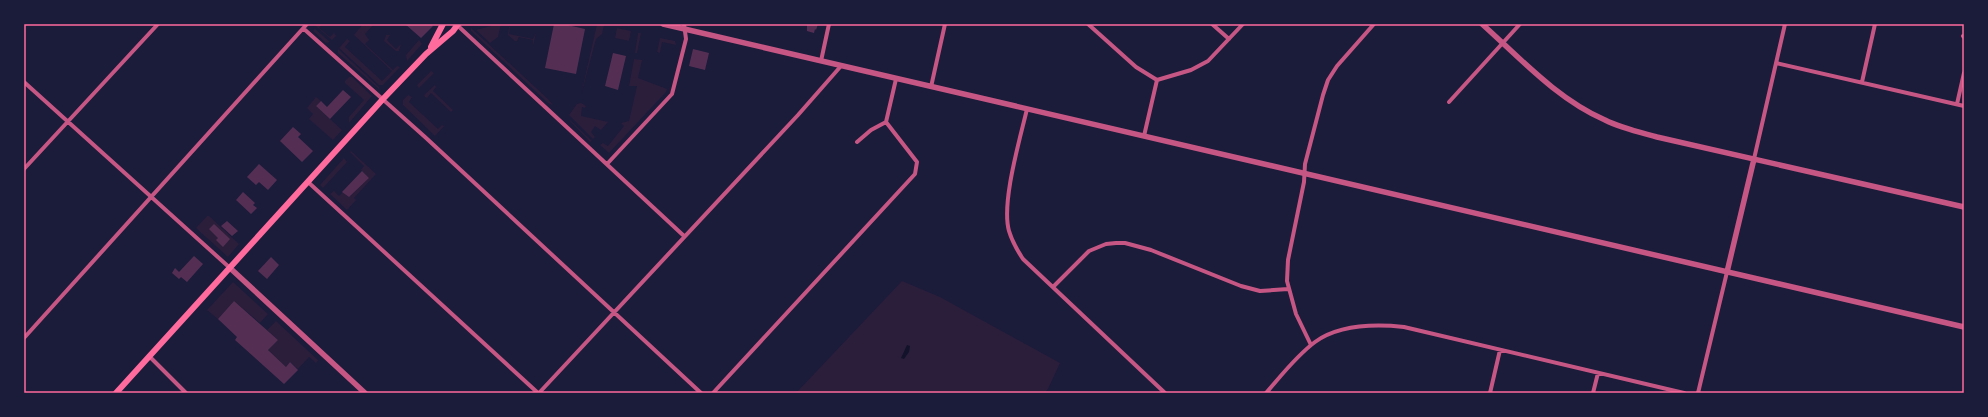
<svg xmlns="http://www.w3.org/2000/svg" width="1988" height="417" viewBox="0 0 1988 417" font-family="Lato,sans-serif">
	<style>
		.green { fill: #2a1e3b }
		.water { fill: #12122b }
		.building { fill: #542f53 }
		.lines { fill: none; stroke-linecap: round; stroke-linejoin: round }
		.minor { stroke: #c65784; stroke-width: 4 }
		.tertiary { stroke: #c65784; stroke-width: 5.5 }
		.secondary { stroke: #ff6b9d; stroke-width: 6 }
		.neatline { fill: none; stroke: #ff6b9d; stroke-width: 1.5 }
	</style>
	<rect width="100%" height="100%" fill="#1b1b3a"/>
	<!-- green -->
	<path class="green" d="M 316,24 L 322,24 L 319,28 L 330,37 L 334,33 L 336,36 L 332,40 L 316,26 Z
		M 363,24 L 374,24 L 365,34 L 369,40 L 365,44 L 393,70 L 397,66 L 400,67 L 383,85 L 379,85 L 339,48 L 347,39 L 350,41 L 345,47 L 382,81 L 392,71 L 354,35 Z
		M 493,24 L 501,24 L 498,37 L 490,43 L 476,30 L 491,26 Z
		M 597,24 L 604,25 L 602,34 L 596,39 L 581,95 Z
		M 509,27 L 510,27 L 509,34 L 533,39 L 536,33 L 533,46 L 533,40 L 519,37 L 517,41 L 515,41 L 508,35 Z
		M 471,28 L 548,99 L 553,105 L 548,103 L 471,31 Z
		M 617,28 L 631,31 L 629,41 L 615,38 Z
		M 315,29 L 330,42 L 326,43 L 313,31 Z
		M 638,33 L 641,33 L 637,53 L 635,53 Z
		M 386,35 L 390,35 L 387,40 L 396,49 L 401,44 L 399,51 L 396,51 L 384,41 Z
		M 660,38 L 675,41 L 676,45 L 662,42 L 660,53 L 657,52 Z
		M 419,40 L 422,44 L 407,61 L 406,55 Z
		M 338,49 L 379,87 L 379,89 L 338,53 Z
		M 634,59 L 642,60 L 638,78 L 667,89 L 666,92 L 609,153 L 600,145 L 603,143 L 608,146 L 624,126 L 621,123 L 629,121 L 637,86 L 629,86 Z
		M 431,71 L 434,73 L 419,88 L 417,85 Z
		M 349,77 L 352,77 L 372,96 L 349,123 L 349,117 L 364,100 L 345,83 L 345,81 Z
		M 435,85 L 436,87 L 433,91 L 453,110 L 451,112 L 431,93 L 427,98 L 425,97 L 424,95 Z
		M 408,95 L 412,97 L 409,102 L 438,129 L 442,125 L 444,126 L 435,136 L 403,105 L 403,100 Z
		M 316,97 L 321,101 L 316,106 L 342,130 L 333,140 L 309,119 L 313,114 L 307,108 Z
		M 581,103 L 586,106 L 585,108 L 582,107 L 581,116 L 608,122 L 601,130 L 595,126 L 591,132 L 595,137 L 593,139 L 569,115 L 577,104 Z
		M 569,120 L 570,120 L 592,141 L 590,142 Z
		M 351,151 L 376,174 L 354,198 L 356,200 L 347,210 L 330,194 L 334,191 L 339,196 L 343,192 L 349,197 L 369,178 L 361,170 L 364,166 L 350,152 Z
		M 344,158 L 347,162 L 323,188 L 320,185 Z
		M 208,215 L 239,244 L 228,257 L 196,228 Z
		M 902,281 L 940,297 L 1060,363 L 1048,389 L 1044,393 L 796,393 Z
		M 233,282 L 268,314 L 260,323 L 234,301 L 218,319 L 207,310 Z
		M 276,321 L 318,360 L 316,363 L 309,357 L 298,369 L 290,362 L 286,367 L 268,350 L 278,340 L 267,330 Z"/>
	<!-- water -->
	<path class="water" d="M 907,345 L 910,346 L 909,352 L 904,359 L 901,358 Z"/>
	<!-- building -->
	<path class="building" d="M 405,24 L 431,24 L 433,26 L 421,38 Z
		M 554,24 L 563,24 L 585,29 L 576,74 L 545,68 Z
		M 807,24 L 818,24 L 816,30 L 815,29 L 814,33 L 807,31 Z
		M 693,49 L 709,53 L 705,70 L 689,66 Z
		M 613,53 L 626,56 L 618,90 L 605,86 Z
		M 343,90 L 351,97 L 330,119 L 316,106 L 321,101 L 327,107 Z
		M 293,127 L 301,134 L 298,137 L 313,151 L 302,162 L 280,141 Z
		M 259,164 L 277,180 L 268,190 L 259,182 L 256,185 L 247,177 Z
		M 362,171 L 369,178 L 349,197 L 342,192 Z
		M 243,192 L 255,203 L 253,205 L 257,208 L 251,214 L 236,200 Z
		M 227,221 L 238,231 L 232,236 L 221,226 Z
		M 214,224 L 230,239 L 223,247 L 216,240 L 218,238 L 209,229 Z
		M 194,256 L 203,264 L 187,282 L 181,277 L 179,279 L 172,273 L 175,268 L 179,272 Z
		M 271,257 L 279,265 L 267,279 L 258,271 Z
		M 234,301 L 278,340 L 268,350 L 286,367 L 290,362 L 298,370 L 284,384 L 235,340 L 237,337 L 218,319 Z"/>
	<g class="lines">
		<!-- minor -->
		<path class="minor" d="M 1088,24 L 1136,67 L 1157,80
			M 1212,24 L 1229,39
			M 457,25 L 684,236
			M 304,29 L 425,137 L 701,393
			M 1963,36 L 1964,37
			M 821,61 L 829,24
			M 1776,63 L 1964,106
			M 1157,80 L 1191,70 L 1208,61 L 1243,24
			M 24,82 L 230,268
			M 1862,82 L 1875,24
			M 931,87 L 945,24
			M 1449,102 L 1520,24
			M 1957,104 L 1964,73
			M 1027,109 C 1020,139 1001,203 1009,231 C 1012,241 1017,250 1023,259 L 1165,393
			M 1144,136 L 1157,80
			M 857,142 L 871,130 L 886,122
			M 1754,159 L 1785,24
			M 607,164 L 672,94 L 686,39 L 684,24
			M 24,169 L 158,24
			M 308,182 L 538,393
			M 1053,287 L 1089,251 L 1106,244 L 1116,243 L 1125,243 L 1151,250 L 1241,286 L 1260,291 L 1288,289
			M 24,338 L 307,24
			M 1311,345 L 1296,314 L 1287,281 L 1288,260 L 1304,182 L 1305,164 L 1323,95 L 1328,80 L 1337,66 L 1374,24
			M 149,356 L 186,393
			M 539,393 L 798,115 L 841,66
			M 713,393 L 915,174 L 917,162 L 886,122 L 896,79
			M 1266,393 C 1281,376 1296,356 1315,342 C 1340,324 1375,324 1404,327 L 1684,393
			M 1490,393 L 1500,350
			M 1593,393 L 1598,373
			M 1698,393 L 1727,272"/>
		<!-- tertiary -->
		<path class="tertiary" d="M 663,24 L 1964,327
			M 1482,24 C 1520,58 1557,99 1605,120 C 1621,128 1639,132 1657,137 L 1964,207
			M 230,268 L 365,393
			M 1727,272 L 1754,159"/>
		<!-- secondary -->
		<path class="secondary" d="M 431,47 L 443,24
			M 116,393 L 383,99 L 426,54 L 453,31 L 458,24"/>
	</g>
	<!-- border -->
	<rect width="1988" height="417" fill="none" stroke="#1b1b3a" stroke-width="50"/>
	<rect x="25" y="25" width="1938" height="367" class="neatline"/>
</svg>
